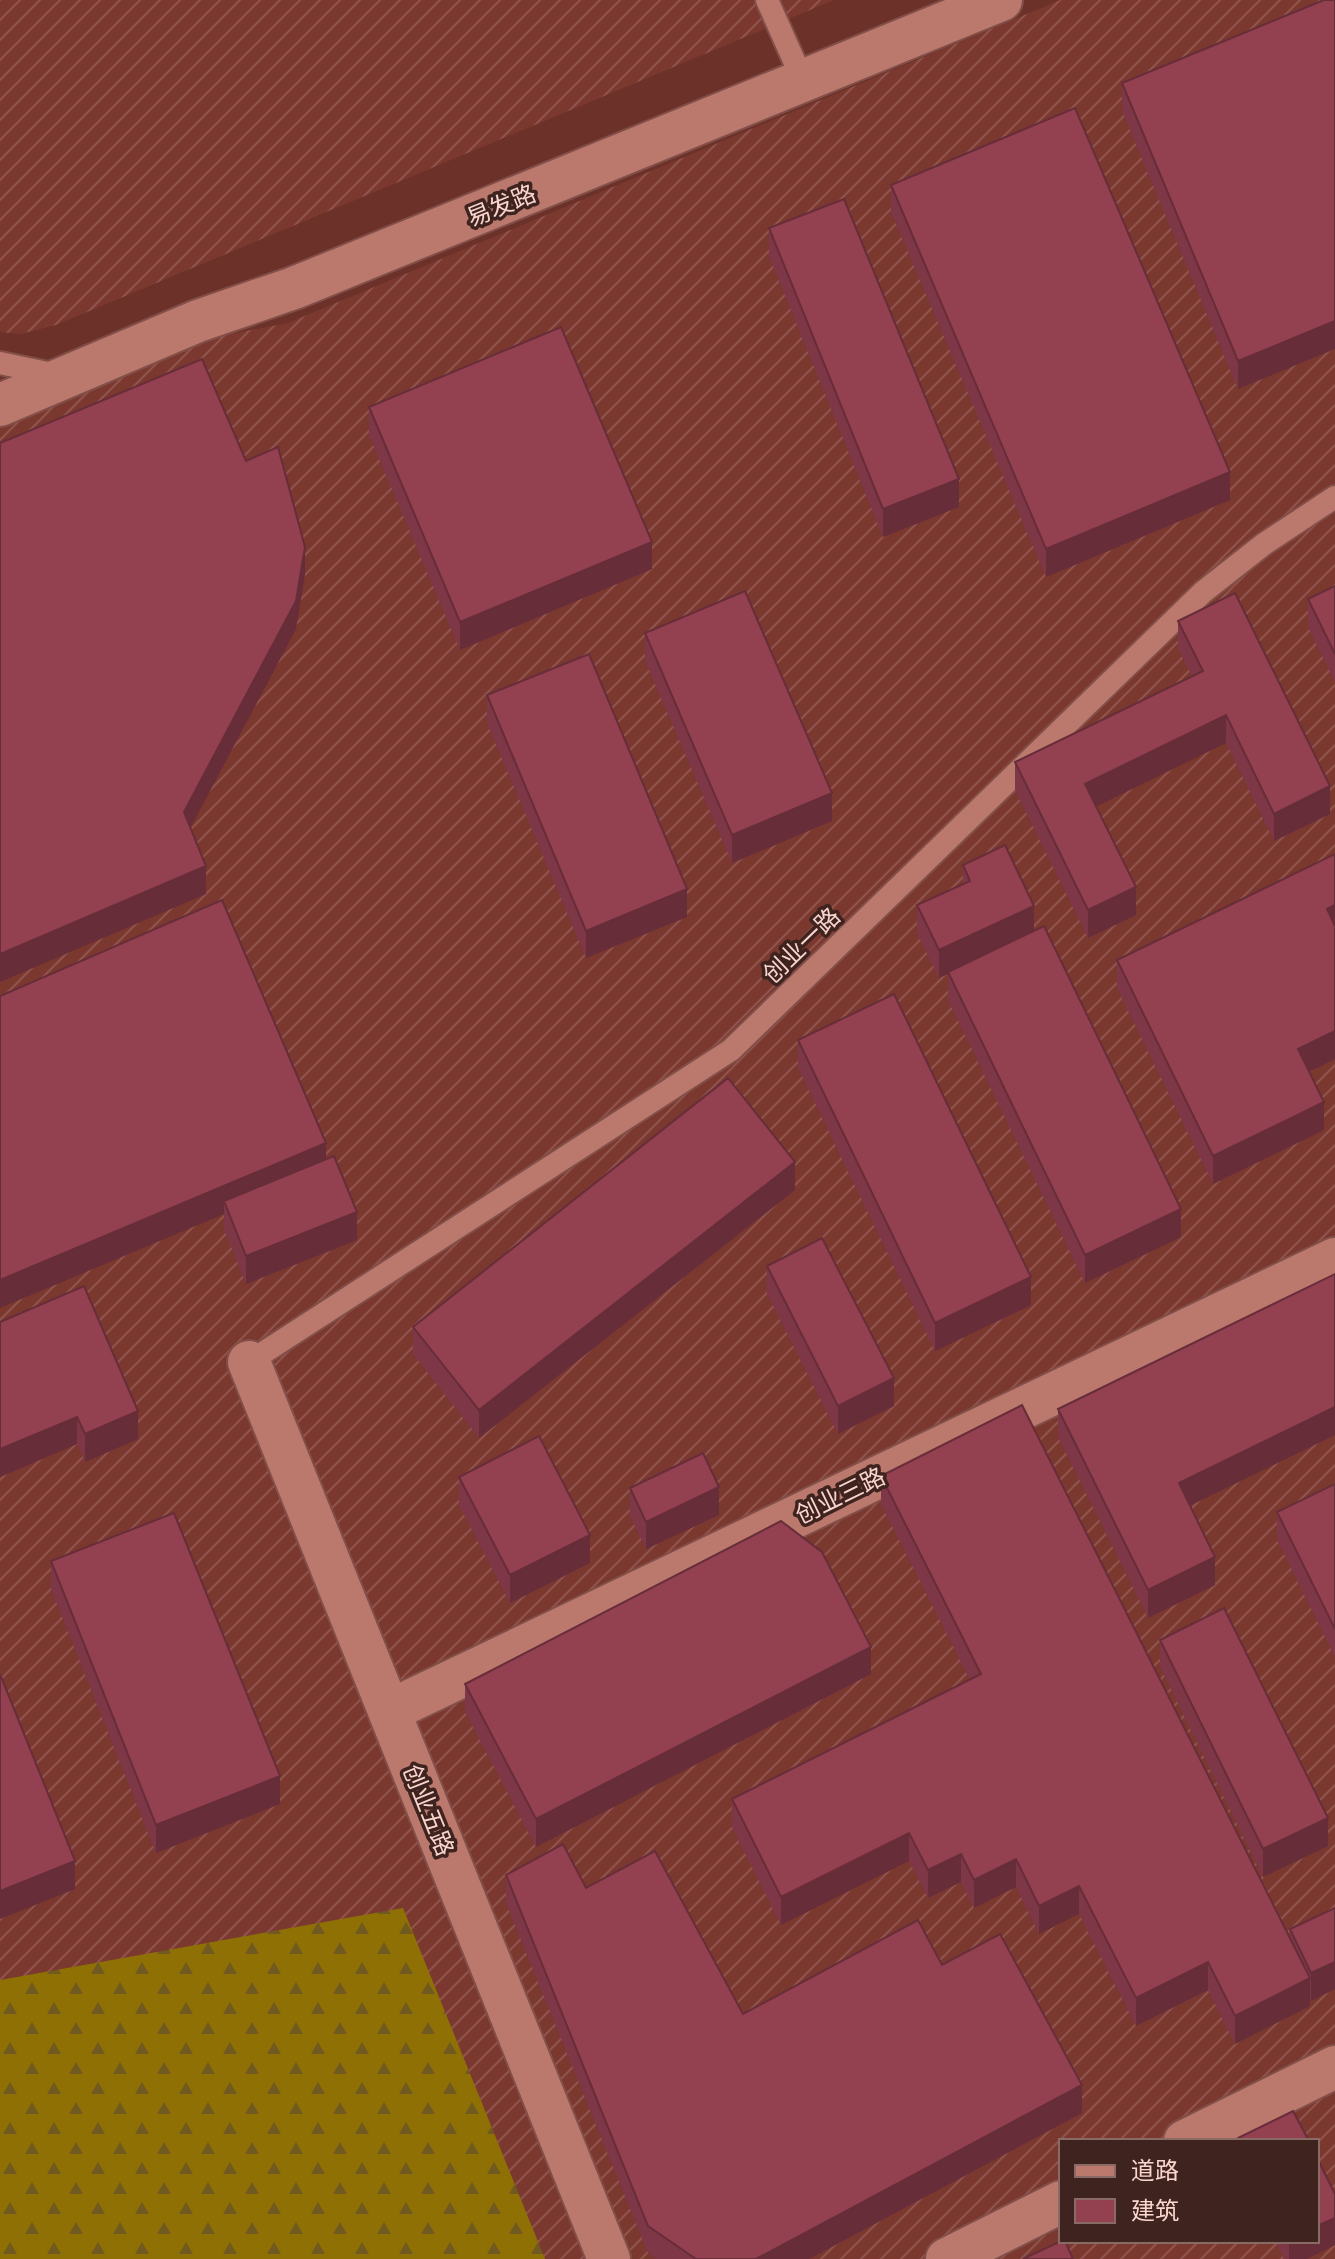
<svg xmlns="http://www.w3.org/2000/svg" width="1335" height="2259" viewBox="0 0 1335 2259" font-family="'Titillium Web','Noto Sans SC',sans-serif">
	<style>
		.industrial { fill: url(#industrial-furrows); fill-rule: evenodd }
		.forest { fill: url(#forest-firs) }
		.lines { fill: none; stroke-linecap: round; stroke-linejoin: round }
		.service-casing { stroke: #824f48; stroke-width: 26 }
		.minor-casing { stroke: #824f48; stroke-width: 46 }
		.service { stroke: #bb796e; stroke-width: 22 }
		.minor { stroke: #bb796e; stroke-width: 42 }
		.wall { fill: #7e3746 }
		.shaded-wall { fill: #672d39 }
		.building { fill: #934051; stroke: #672d39; stroke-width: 2 }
		.labels { text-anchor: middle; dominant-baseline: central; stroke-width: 7; stroke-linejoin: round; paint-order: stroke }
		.street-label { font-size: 24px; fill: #fad5ce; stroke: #3f231f }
	</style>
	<defs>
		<pattern id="industrial-furrows" width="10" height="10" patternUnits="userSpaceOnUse" patternTransform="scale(2)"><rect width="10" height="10" fill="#7b382f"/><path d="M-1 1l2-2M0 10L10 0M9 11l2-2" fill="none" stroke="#8f544c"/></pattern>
		<pattern id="forest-firs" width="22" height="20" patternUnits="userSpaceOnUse" patternTransform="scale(2)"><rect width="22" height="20" fill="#8e7005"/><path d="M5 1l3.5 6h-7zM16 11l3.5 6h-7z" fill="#705a1f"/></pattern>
	</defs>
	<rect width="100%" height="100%" fill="#6c3129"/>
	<!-- industrial -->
	<path class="industrial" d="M 0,0 L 834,0 L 56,325 L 21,334 L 0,332 Z
		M 1060,0 L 1335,0 L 1335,2259 L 0,2259 L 0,423 L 204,339 L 288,323 ZM 1061,2141 L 1317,2141 L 1317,2241 L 1061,2241 Z"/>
	<!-- forest -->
	<path class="forest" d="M 403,1908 L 545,2259 L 0,2259 L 0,1980 Z"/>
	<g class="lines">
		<!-- service casing -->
		<g class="service-casing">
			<path id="service" d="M 767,0 L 804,83
				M 0,363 L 57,375
				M 249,1362 L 731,1050 L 1203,592 L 1264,544 L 1335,497"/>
		</g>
		<!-- minor casing -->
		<g class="minor-casing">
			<path id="minor" d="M 0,405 L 198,321 L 294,288 L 1001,0
				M 249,1362 L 609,2259
				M 389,1711 L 1335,1259
				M 1185,2141 L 1335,2067
				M 947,2259 L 1061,2202"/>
		</g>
		<!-- service -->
		<use href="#service" class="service"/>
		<!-- minor -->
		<use href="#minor" class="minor"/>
	</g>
	<!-- wall -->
	<path class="wall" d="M 1324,0 L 1238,389 L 1122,111 L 1122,83 Z
		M 891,185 L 1230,500 L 1046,577 L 891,212 Z
		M 769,228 L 959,507 L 883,537 L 769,256 Z
		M 369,407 L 652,569 L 460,650 L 369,435 Z
		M 1335,586 L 1335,682 L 1308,627 L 1308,599 Z
		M 1178,621 L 1330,814 L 1274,841 L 1226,743 L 1096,806 L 1136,915 L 1088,938 L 1015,790 L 1015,762 L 1192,676 L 1178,649 Z
		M 645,633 L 832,821 L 732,863 L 645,661 Z
		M 487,695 L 687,917 L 586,958 L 487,723 Z
		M 963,865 L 1034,931 L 1181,1237 L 1085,1283 L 948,1000 L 948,974 L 939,978 L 917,933 L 917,905 L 963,884 Z
		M 1117,960 L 1309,1072 L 1324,1130 L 1213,1184 L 1117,988 Z
		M 0,996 L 326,1159 L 357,1240 L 246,1284 L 224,1229 L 224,1214 Z
		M 798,1040 L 1031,1305 L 935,1351 L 798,1068 Z
		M 795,1190 L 479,1438 L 413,1354 L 413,1327 Z
		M 767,1266 L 894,1406 L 838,1434 L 767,1294 Z
		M 0,1322 L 138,1439 L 85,1462 L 77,1444 L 0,1477 Z
		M 1058,1409 L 1190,1506 L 1215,1585 L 1148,1618 L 1058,1437 Z
		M 881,1476 L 1290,1938 L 1290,1929 L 1335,1908 L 1335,1989 L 1311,2001 L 1310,1999 L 1310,2006 L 1235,2044 L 1208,1990 L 1136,2026 L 1079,1914 L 1039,1934 L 1016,1887 L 974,1908 L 961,1882 L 928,1898 L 909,1861 L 781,1925 L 732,1827 L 732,1799 L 970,1680 L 881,1504 Z
		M 459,1477 L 590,1563 L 510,1603 L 459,1505 Z
		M 1335,1484 L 1335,1657 L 1277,1540 L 1277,1512 Z
		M 630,1488 L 719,1515 L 646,1549 L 630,1516 Z
		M 51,1561 L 280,1804 L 156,1853 L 51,1589 Z
		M 1160,1640 L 1328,1846 L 1263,1877 L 1160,1667 Z
		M 871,1674 L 536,1847 L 465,1712 L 465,1684 Z
		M 506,1875 L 586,1888 L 743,2014 L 942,1965 L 1082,2113 L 809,2259 L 656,2259 L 648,2253 L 506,1903 Z
		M 1275,2241 L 1317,2241 L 1335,2245 L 1307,2259 L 1284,2259 Z"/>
	<!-- shaded-wall -->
	<path class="shaded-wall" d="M 1335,321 L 1335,349 L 1238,389 L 1238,361 Z
		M 1230,472 L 1230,500 L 1046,577 L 1046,549 Z
		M 959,479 L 959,507 L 883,537 L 883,509 Z
		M 652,542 L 652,569 L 460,650 L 460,622 Z
		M 305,547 L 305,575 L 296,629 L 184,840 L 184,812 Z
		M 1226,715 L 1226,743 L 1085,812 L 1085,784 Z
		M 1330,786 L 1330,814 L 1274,841 L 1274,814 Z
		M 832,793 L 832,821 L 732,863 L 732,835 Z
		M 206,866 L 206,894 L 0,982 L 0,954 Z
		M 1136,887 L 1136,915 L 1088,938 L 1088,910 Z
		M 687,889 L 687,917 L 586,958 L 586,931 Z
		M 1335,905 L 1335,933 L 1327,909 Z
		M 1034,906 L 1034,934 L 939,978 L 939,950 Z
		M 1335,1031 L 1335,1059 L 1298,1077 L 1298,1049 Z
		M 1324,1102 L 1324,1130 L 1213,1184 L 1213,1156 Z
		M 326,1143 L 326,1171 L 224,1201 L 224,1214 L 0,1308 L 0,1280 Z
		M 795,1162 L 795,1190 L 479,1438 L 479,1410 Z
		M 1181,1209 L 1181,1237 L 1085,1283 L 1085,1255 Z
		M 357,1212 L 357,1240 L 246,1284 L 246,1256 Z
		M 1031,1277 L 1031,1305 L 935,1351 L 935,1323 Z
		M 894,1378 L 894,1406 L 838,1434 L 838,1406 Z
		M 1335,1407 L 1335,1435 L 1179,1511 L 1179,1483 Z
		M 138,1411 L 138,1439 L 85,1462 L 85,1434 Z
		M 77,1417 L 77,1444 L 0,1477 L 0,1449 Z
		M 719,1487 L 719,1515 L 646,1549 L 646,1522 Z
		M 590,1535 L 590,1563 L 510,1603 L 510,1575 Z
		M 1215,1557 L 1215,1585 L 1148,1618 L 1148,1590 Z
		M 871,1647 L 871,1674 L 536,1847 L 536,1819 Z
		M 280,1776 L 280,1804 L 156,1853 L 156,1825 Z
		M 1328,1818 L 1328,1846 L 1263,1877 L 1263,1849 Z
		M 909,1833 L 909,1861 L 781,1925 L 781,1897 Z
		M 961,1854 L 961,1882 L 928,1898 L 928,1870 Z
		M 1016,1859 L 1016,1887 L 974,1908 L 974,1880 Z
		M 75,1861 L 75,1889 L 0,1919 L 0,1891 Z
		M 1079,1886 L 1079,1914 L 1039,1934 L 1039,1906 Z
		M 1208,1962 L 1208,1990 L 1136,2026 L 1136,1998 Z
		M 1335,1962 L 1335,1989 L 1311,2001 L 1311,1973 Z
		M 1310,1978 L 1310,2006 L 1235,2044 L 1235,2016 Z
		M 1082,2085 L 1082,2113 L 809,2259 L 756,2259 Z
		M 1335,2218 L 1335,2245 L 1307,2259 L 1289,2259 L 1289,2241 L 1317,2241 L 1317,2226 Z"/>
	<!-- building -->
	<path class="building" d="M 1324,0 L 1335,0 L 1335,321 L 1238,361 L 1122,83 Z
		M 1075,108 L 1230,472 L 1046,549 L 891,185 Z
		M 844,199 L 959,479 L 883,509 L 769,228 Z
		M 561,327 L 652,542 L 460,622 L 369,407 Z
		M 202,359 L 246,461 L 278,447 L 305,547 L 296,601 L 184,812 L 206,866 L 0,954 L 0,443 Z
		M 1335,586 L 1335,654 L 1308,599 Z
		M 745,591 L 832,793 L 732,835 L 645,633 Z
		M 1235,593 L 1330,786 L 1274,814 L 1226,715 L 1085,784 L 1136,887 L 1088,910 L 1015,762 L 1203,671 L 1178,621 Z
		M 589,654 L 687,889 L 586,931 L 487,695 Z
		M 1005,845 L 1034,906 L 939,950 L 917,905 L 970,881 L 963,865 Z
		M 1335,854 L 1335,905 L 1327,909 L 1335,926 L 1335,1031 L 1298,1049 L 1324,1102 L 1213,1156 L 1117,960 Z
		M 222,900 L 326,1143 L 0,1280 L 0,996 Z
		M 1044,926 L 1181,1209 L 1085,1255 L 948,972 Z
		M 894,994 L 1031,1277 L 935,1323 L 798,1040 Z
		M 728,1078 L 795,1162 L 479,1410 L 413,1327 Z
		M 334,1156 L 357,1212 L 246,1256 L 224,1201 Z
		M 822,1238 L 894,1378 L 838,1406 L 767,1266 Z
		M 1335,1274 L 1335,1407 L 1179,1483 L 1215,1557 L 1148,1590 L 1058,1409 Z
		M 84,1286 L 138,1411 L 85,1434 L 77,1417 L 0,1449 L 0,1322 Z
		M 1022,1405 L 1310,1978 L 1235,2016 L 1208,1962 L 1136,1998 L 1079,1886 L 1039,1906 L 1016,1859 L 974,1880 L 961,1854 L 928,1870 L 909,1833 L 781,1897 L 732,1799 L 981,1674 L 881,1476 Z
		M 539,1436 L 590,1535 L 510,1575 L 459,1477 Z
		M 703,1453 L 719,1487 L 646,1522 L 630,1488 Z
		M 1335,1484 L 1335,1629 L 1277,1512 Z
		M 174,1513 L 280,1776 L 156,1825 L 51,1561 Z
		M 781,1521 L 822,1552 L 871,1647 L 536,1819 L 465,1684 Z
		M 1224,1608 L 1328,1818 L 1263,1849 L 1160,1640 Z
		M 0,1674 L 75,1861 L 0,1891 Z
		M 563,1844 L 586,1888 L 655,1851 L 743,2014 L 918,1920 L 942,1965 L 1000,1934 L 1082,2085 L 756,2259 L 696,2259 L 648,2226 L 506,1875 Z
		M 1335,1908 L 1335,1962 L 1311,1973 L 1290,1929 Z
		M 1293,2111 L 1309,2141 L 1239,2141 L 1238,2138 Z
		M 1317,2158 L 1335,2194 L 1335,2218 L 1317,2226 Z
		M 1061,2241 L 1065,2241 L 1073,2259 L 1023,2259 Z"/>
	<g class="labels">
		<!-- street labels -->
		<g class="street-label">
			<text transform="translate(501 205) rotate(-22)">易发路</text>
			<text transform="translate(801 945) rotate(-44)">创业一路</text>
			<text transform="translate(840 1495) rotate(-26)">创业三路</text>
			<text transform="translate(429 1810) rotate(68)">创业五路</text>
		</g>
	</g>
	<!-- legend -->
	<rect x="1059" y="2139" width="260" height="104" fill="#3f231f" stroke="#8a6a65" stroke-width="2"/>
	<rect x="1075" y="2165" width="40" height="12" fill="#bb796e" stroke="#8a6a65" stroke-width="2"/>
	<text x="1131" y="2179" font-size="24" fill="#fad5ce">道路</text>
	<rect x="1075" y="2199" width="40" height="24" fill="#934051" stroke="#8a6a65" stroke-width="2"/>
	<text x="1131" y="2219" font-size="24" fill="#fad5ce">建筑</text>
</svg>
